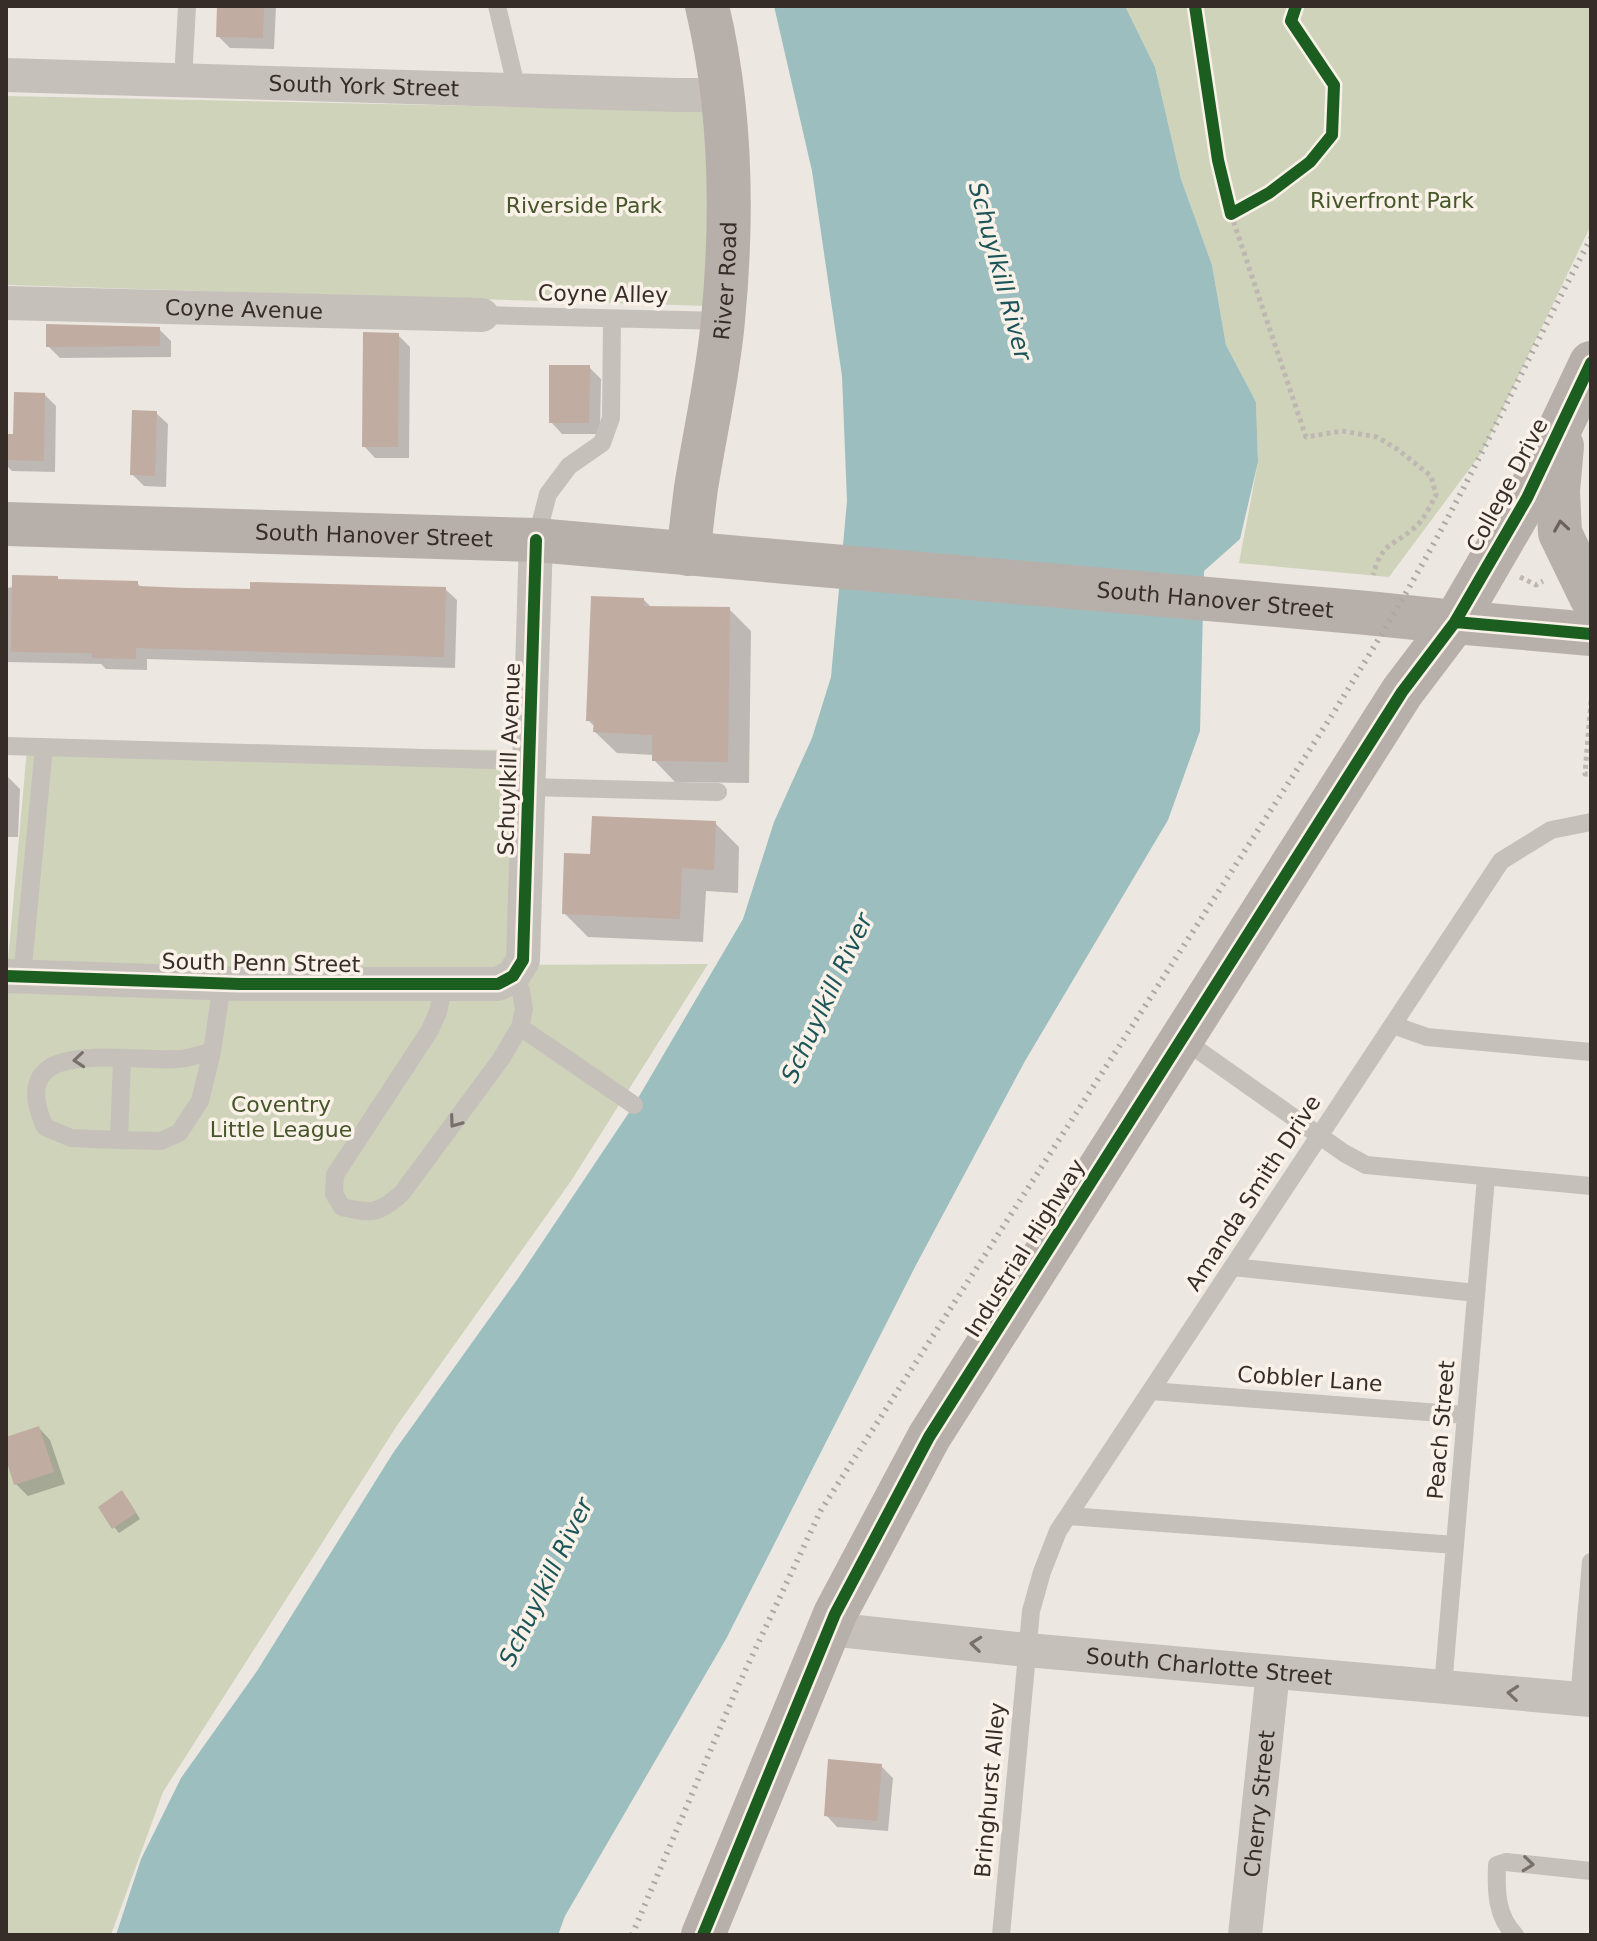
<svg xmlns="http://www.w3.org/2000/svg" width="1597" height="1941" viewBox="0 0 1597 1941" font-family="'DejaVu Sans',sans-serif">
	<style>
		.green { fill: #ced3ba }
		.water { fill: #9cbebf }
		.shadow { fill: #0003 }
		.building { fill: #c1aca2 }
		.lines { fill: none; stroke-linecap: round; stroke-linejoin: round }
		.path { stroke: #bfb8b2; stroke-width: 5; stroke-dasharray: 4 4; stroke-linecap: butt }
		.lane { stroke: #c6c0ba; stroke-width: 18 }
		.street { stroke: #c6c0ba; stroke-width: 34 }
		.secondary { stroke: #b7b0aa; stroke-width: 44 }
		.rail { stroke: #aea8a4; stroke-width: 6; stroke-dasharray: 2 6; stroke-linecap: butt }
		.cycleway-casing { stroke: #faf2e8; stroke-width: 17 }
		.cycleway { stroke: #1b5e20; stroke-width: 12 }
		.oneway { stroke: #6a615c }
		.oneway2 { stroke: #776f6a }
		.labels { text-anchor: middle; dominant-baseline: central; stroke-width: 7; stroke-linejoin: round; paint-order: stroke }
		.street-label { font-size: 22px; fill: #372d28; stroke: #faf2e8 }
		.park-label { font-size: 22px; fill: #46562b; stroke: #faf2e8 }
		.water-label { font-size: 24px; font-style: italic; fill: #1c5559; stroke: #faf2e8 }
	</style>
	<rect width="100%" height="100%" fill="#ede7e1"/>
	<!-- green -->
	<path class="green" d="M 1125,6 L 1591,6 L 1591,225 L 1482,452 L 1389,577 L 1239,563 L 1258,462 L 1256,402 L 1226,345 L 1212,265 L 1181,179 L 1155,67 Z
		M 6,96 L 706,111 L 709,306 L 6,285 Z
		M 325,748 L 510,750 L 509,965 L 708,964 L 571,1181 L 398,1424 L 163,1792 L 111,1935 L 6,1935 L 6,983 L 27,749 Z"/>
	<!-- water -->
	<path class="water" d="M 774,6 L 1125,6 L 1155,67 L 1181,179 L 1212,265 L 1226,345 L 1256,402 L 1258,462 L 1240,539 L 1204,571 L 1200,731 L 1168,820 L 1025,1061 L 916,1265 L 726,1639 L 565,1916 L 558,1935 L 116,1935 L 141,1859 L 181,1778 L 257,1671 L 393,1453 L 519,1277 L 634,1105 L 743,919 L 774,822 L 812,738 L 831,677 L 847,501 L 842,376 L 812,171 Z"/>
	<!-- shadow -->
	<path class="shadow" d="M 219,6 L 276,6 L 274,49 L 230,48 L 218,36 Z
		M 159,329 L 171,341 L 171,357 L 60,358 L 48,346 Z
		M 398,335 L 410,347 L 409,458 L 375,458 L 364,446 Z
		M 589,367 L 601,379 L 600,434 L 562,434 L 551,422 Z
		M 44,394 L 56,406 L 55,472 L 12,471 L 6,465 L 6,436 L 15,436 Z
		M 156,413 L 168,424 L 166,487 L 144,486 L 132,474 Z
		M 60,581 L 137,583 L 142,588 L 252,591 L 445,589 L 457,600 L 455,668 L 147,659 L 147,670 L 106,669 L 101,664 L 6,662 L 6,588 Z
		M 644,600 L 652,608 L 729,609 L 751,631 L 749,783 L 675,782 L 654,760 L 654,755 L 617,753 L 595,732 L 595,727 L 588,720 Z
		M 6,775 L 20,789 L 18,837 L 6,837 Z
		M 715,823 L 739,847 L 738,893 L 706,891 L 703,942 L 588,937 L 564,913 L 592,857 Z
		M 39,1428 L 50,1440 L 65,1484 L 28,1496 L 16,1484 L 6,1453 L 6,1439 Z
		M 127,1498 L 140,1519 L 119,1533 L 114,1527 Z
		M 881,1766 L 893,1778 L 888,1831 L 837,1827 L 826,1815 Z"/>
	<!-- building -->
	<path class="building" d="M 217,6 L 264,6 L 263,38 L 216,37 Z
		M 46,324 L 160,327 L 160,346 L 46,347 Z
		M 363,332 L 399,333 L 398,447 L 362,447 Z
		M 549,365 L 590,365 L 589,423 L 549,423 Z
		M 14,392 L 45,393 L 44,461 L 6,460 L 6,434 L 13,434 Z
		M 132,410 L 157,411 L 155,476 L 130,475 Z
		M 12,575 L 58,576 L 58,579 L 138,581 L 138,586 L 187,588 L 250,589 L 250,582 L 446,587 L 444,657 L 136,648 L 136,659 L 92,658 L 92,653 L 11,652 Z
		M 591,596 L 644,598 L 644,606 L 730,607 L 728,762 L 652,761 L 652,735 L 593,732 L 594,721 L 586,721 Z
		M 592,816 L 716,821 L 714,870 L 682,868 L 680,919 L 562,914 L 564,853 L 590,854 Z
		M 39,1426 L 54,1472 L 14,1485 L 6,1459 L 6,1437 Z
		M 122,1490 L 136,1513 L 112,1529 L 98,1507 Z
		M 828,1759 L 882,1764 L 877,1821 L 824,1816 Z"/>
	<g class="lines">
		<!-- path -->
		<path class="path" d="M 1231,214 L 1306,437 L 1342,431 L 1377,437 L 1397,449 L 1431,476 L 1436,495 C 1430,506 1424,520 1414,528 C 1392,547 1382,542 1373,575
			M 1520,577 L 1536,585 L 1543,581
			M 1591,701 L 1585,774 L 1591,774"/>
		<!-- lane -->
		<path class="lane" d="M 497,6 L 517,90
			M 183,80 L 187,6
			M 482,315 L 723,321
			M 536,540 L 548,494 L 569,466 L 602,443 L 611,418 L 612,319
			M 6,746 L 529,761
			M 528,787 L 718,792
			M 22,977 L 44,747
			M 444,984 L 438,1012 L 430,1030 L 335,1175 L 334,1194 L 342,1207 C 372,1214 379,1214 402,1193 L 501,1059 L 520,1027 L 524,1009 L 521,991 L 513,976
			M 1393,1025 L 1427,1037 L 1591,1052
			M 520,1027 L 634,1105
			M 1181,1038 L 1344,1153 L 1366,1165 L 1591,1186
			M 212,1052 C 200,1054 188,1059 176,1059 C 126,1063 2,1033 45,1127 L 71,1138 L 119,1140 L 161,1141 L 179,1133 L 200,1101 L 212,1052 L 222,984
			M 119,1140 L 122,1059
			M 1233,1267 L 1476,1293
			M 1151,1391 L 1466,1415
			M 1069,1516 L 1455,1545
			M 1443,1687 L 1486,1177
			M 1579,1699 L 1591,1562
			M 1001,1935 L 1031,1611 L 1042,1572 L 1058,1531 L 1501,861 L 1551,830 L 1591,822
			M 1515,1935 C 1496,1916 1496,1890 1497,1865 L 1506,1862 L 1591,1871"/>
		<!-- street -->
		<g class="street">
			<path id="s1" d="M 6,75 L 677,95 L 722,95"/>
			<path id="s2" d="M 6,303 L 482,315"/>
			<path d="M 6,976 L 239,984 L 498,984 L 513,976 L 523,960 L 536,540"/>
			<path id="s3" d="M 829,1629 L 1027,1650 L 1591,1700"/>
			<path id="s4" d="M 1245,1935 L 1273,1672"/>
		</g>
		<!-- secondary -->
		<g class="secondary">
			<path d="M 1562,446 L 1558,491 L 1560,533 L 1591,597"/>
			<path id="s5" d="M 6,524 L 536,540 L 1367,613 L 1455,622 L 1591,634"/>
			<path id="s6" d="M 688,554 C 691,532 693,510 696,488 C 705,432 718,376 723,320 C 733,217 731,107 707,6"/>
			<path d="M 703,1935 L 835,1614 L 929,1437 L 1402,692 L 1455,622 L 1527,498 L 1591,363"/>
		</g>
		<!-- rail -->
		<path class="rail" d="M 632,1935 L 737,1688 L 821,1510 L 1334,712 C 1361,668 1389,623 1415,577 C 1478,467 1531,350 1591,238"/>
		<!-- cycleway casing -->
		<g class="cycleway-casing">
			<path id="cycleway" d="M 1195,6 L 1218,160 L 1231,214 L 1269,193 L 1310,162 L 1332,135 L 1334,85 L 1291,21 L 1296,6
				M 1455,622 L 1591,634
				M 6,976 L 239,984 L 498,984 L 513,976 L 523,960 L 536,540
				M 703,1935 L 835,1614 L 929,1437 L 1402,692 L 1455,622 L 1527,498 L 1591,363"/>
		</g>
		<!-- cycleway -->
		<use href="#cycleway" class="cycleway"/>
	</g>
	<!-- one-way arrows -->
	<defs><path id="oneway-chevron" d="M-2-3.5L2.5 0L-2 3.5" fill="none" stroke-width="1.6" stroke-linecap="round" stroke-linejoin="round" transform="scale(2)"/></defs>
	<use class="oneway" href="#oneway-chevron" transform="translate(1561 526) rotate(-99)"/>
	<g class="oneway2">
		<use href="#oneway-chevron" transform="translate(79 1060) rotate(175)"/>
		<use href="#oneway-chevron" transform="translate(455 1122) rotate(126)"/>
		<use href="#oneway-chevron" transform="translate(976 1644) rotate(-174)"/>
		<use href="#oneway-chevron" transform="translate(1513 1693) rotate(-175)"/>
		<use href="#oneway-chevron" transform="translate(1528 1864) rotate(6)"/>
	</g>
	<g class="labels">
		<!-- street labels -->
		<g class="street-label">
			<text stroke="none"><textPath href="#s1" startOffset="358">South York Street</textPath></text>
			<text stroke="none"><textPath href="#s6" startOffset="276">River Road</textPath></text>
			<text transform="translate(603 294) rotate(1)">Coyne Alley</text>
			<text stroke="none"><textPath href="#s2" startOffset="238">Coyne Avenue</textPath></text>
			<text transform="translate(1507 485) rotate(-62)">College Drive</text>
			<text stroke="none"><textPath href="#s5" startOffset="368">South Hanover Street</textPath></text>
			<text stroke="none"><textPath href="#s5" startOffset="1212">South Hanover Street</textPath></text>
			<text transform="translate(509 759) rotate(-88)">Schuylkill Avenue</text>
			<text transform="translate(261 963) rotate(1)">South Penn Street</text>
			<text transform="translate(1253 1193) rotate(-57)">Amanda Smith Drive</text>
			<text transform="translate(1025 1248) rotate(-58)">Industrial Highway</text>
			<text transform="translate(1310 1379) rotate(4)">Cobbler Lane</text>
			<text transform="translate(1441 1430) rotate(-85)">Peach Street</text>
			<text stroke="none"><textPath href="#s3" startOffset="382">South Charlotte Street</textPath></text>
			<text transform="translate(990 1790) rotate(-85)">Bringhurst Alley</text>
			<text stroke="none"><textPath href="#s4" startOffset="132">Cherry Street</textPath></text>
		</g>
		<!-- park labels -->
		<g class="park-label">
			<text x="1392" y="200">Riverfront Park</text>
			<text x="584" y="205">Riverside Park</text>
			<text x="281" y="1104">Coventry<tspan x="281" dy="25">Little League</tspan></text>
		</g>
		<!-- water labels -->
		<g class="water-label">
			<text transform="translate(1000 271) rotate(75)">Schuylkill River</text>
			<text transform="translate(827 998) rotate(-65)">Schuylkill River</text>
			<text transform="translate(546 1582) rotate(-64)">Schuylkill River</text>
		</g>
	</g>
	<!-- border -->
	<rect width="1597" height="1941" fill="none" stroke="#372d28" stroke-width="16"/>
</svg>
